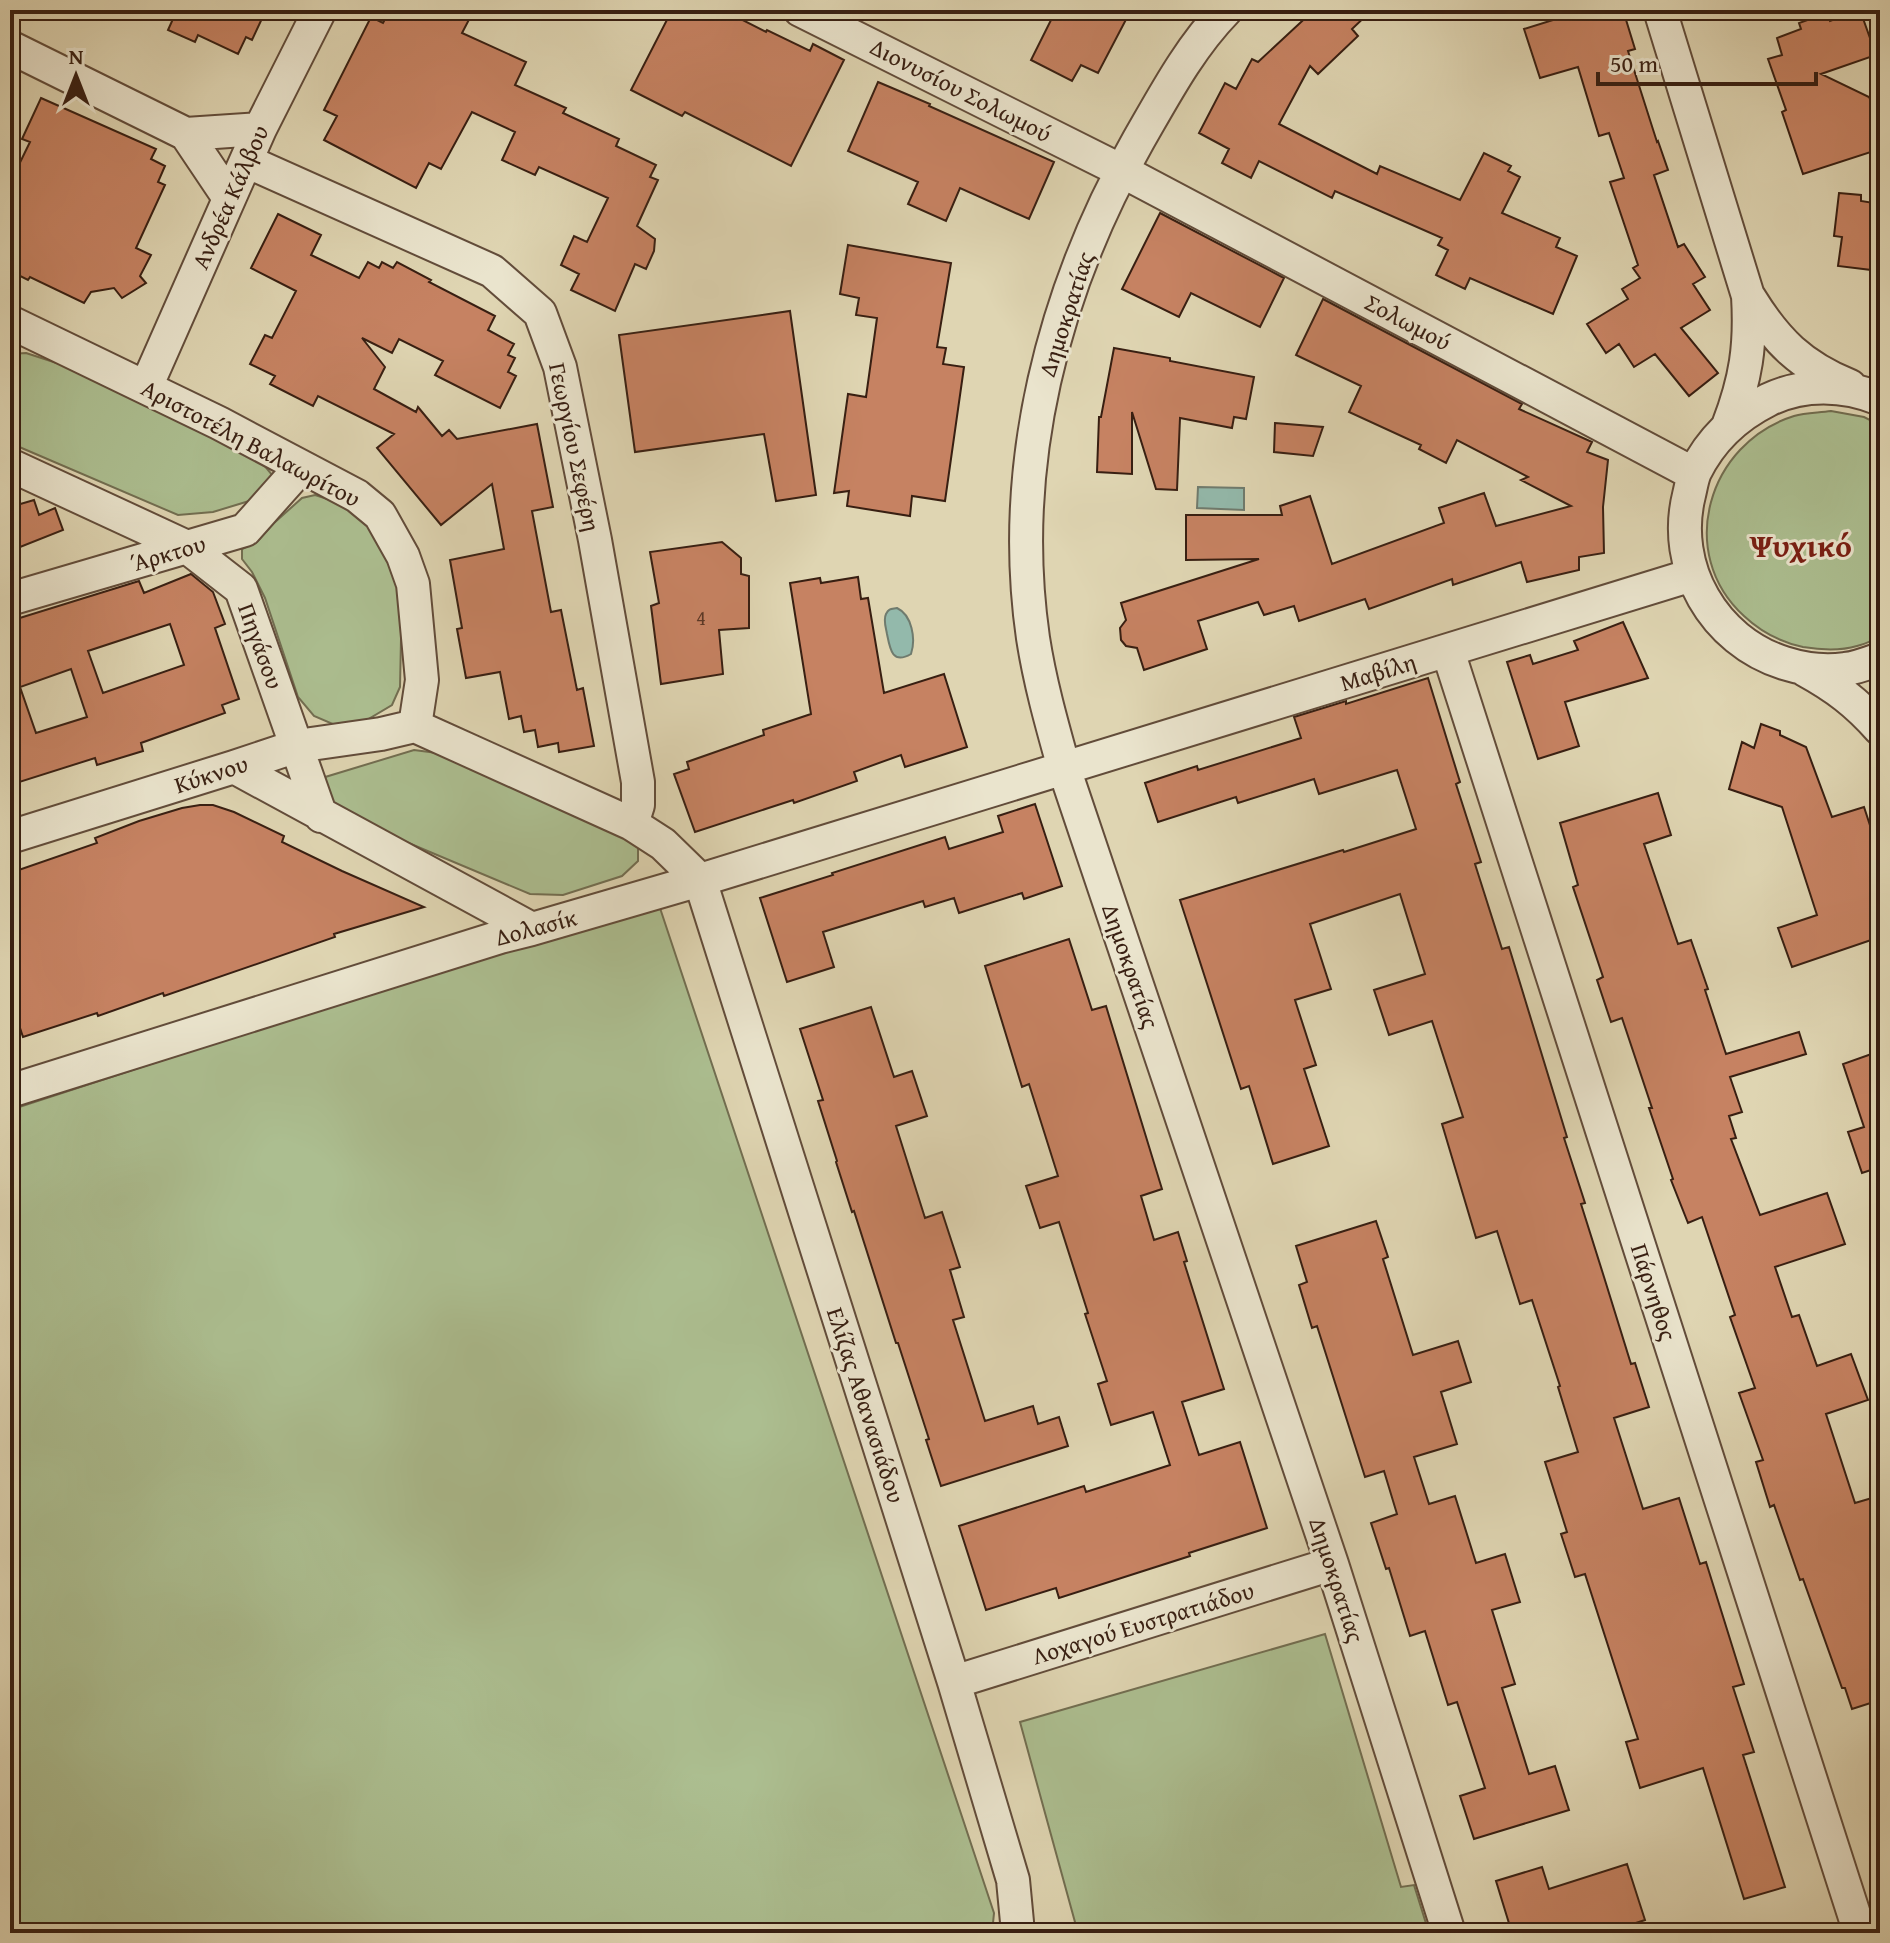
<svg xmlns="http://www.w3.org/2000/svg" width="1890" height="1943" viewBox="0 0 1890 1943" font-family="'Gentium Book Plus',serif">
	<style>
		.green { fill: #acbe90; stroke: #726e51; stroke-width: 2 }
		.water { fill: #93b9ab; stroke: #6f7b6e; stroke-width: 2 }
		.building { fill: #c68262; stroke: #381f12; stroke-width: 2; fill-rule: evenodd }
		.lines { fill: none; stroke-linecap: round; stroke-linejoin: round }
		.minor-casing { stroke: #624c3a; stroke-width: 36 }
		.minor { stroke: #eae4cd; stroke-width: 32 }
		.labels { text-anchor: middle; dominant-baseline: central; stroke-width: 6; stroke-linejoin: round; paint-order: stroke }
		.number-label { font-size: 20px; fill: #5c3826 }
		.street-label { font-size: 24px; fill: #381f12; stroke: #eae4cd }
		.district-label { font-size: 32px; font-weight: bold; fill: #7a1f14; stroke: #eae4cd }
	</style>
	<rect width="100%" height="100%" fill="#dfd5b2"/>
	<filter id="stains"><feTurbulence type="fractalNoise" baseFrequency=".0025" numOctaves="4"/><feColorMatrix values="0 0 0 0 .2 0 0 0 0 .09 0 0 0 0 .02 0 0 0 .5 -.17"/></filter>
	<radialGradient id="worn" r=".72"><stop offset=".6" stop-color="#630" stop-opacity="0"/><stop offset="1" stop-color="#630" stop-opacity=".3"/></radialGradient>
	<!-- green -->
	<path class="green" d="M 26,353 L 66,366 L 233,447 L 264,465 L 273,476 L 249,501 L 213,512 L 178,515 L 10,443 L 10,354 Z
		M 1831,411 L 1864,417 L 1880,425 L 1880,637 C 1873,640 1865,644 1857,646 C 1840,651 1821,650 1803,647 C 1780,642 1761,632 1744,616 C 1675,553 1708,443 1794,416 C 1806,412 1819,413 1831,411 Z
		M 315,495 L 340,503 L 364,520 L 385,548 L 402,591 L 400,687 L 392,705 L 365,721 L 335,725 L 314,716 L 298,697 L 265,598 L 252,572 L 242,559 L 242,549 L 257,542 L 274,523 L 302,498 Z
		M 414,750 L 437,753 L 638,844 L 638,861 L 622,876 L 563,895 L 530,894 L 361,823 L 334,806 L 322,778 Z
		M 657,899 L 994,1913 L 992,1933 L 10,1933 L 10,1110 Z
		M 1325,1634 L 1401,1887 L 1414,1885 L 1429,1933 L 1078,1933 L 1020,1722 Z"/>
	<!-- water -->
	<path class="water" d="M 1198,487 L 1244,488 L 1244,510 L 1197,508 Z
		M 897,608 C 912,615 916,639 911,654 C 892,665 890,649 887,634 C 886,628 883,620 886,614 C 889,608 891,609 897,608 Z"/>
	<!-- building -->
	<path class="building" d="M 177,10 L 266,10 L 252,40 L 246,37 L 238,54 L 198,35 L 195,42 L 168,30 Z
		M 390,10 L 474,10 L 462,33 L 526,62 L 515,85 L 566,108 L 563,113 L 619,139 L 616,146 L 656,165 L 650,177 L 658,180 L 637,226 L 655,239 L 654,251 L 646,269 L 635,264 L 615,311 L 571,290 L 579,274 L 561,265 L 574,236 L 587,242 L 608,198 L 539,167 L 535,175 L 502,160 L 515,132 L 472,112 L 441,169 L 429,163 L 416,188 L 324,140 L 337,116 L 324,110 L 371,17 L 383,23 Z
		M 672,10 L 723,10 L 766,32 L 767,30 L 810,51 L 813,44 L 844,60 L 791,166 L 685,112 L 682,116 L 631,90 Z
		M 1056,10 L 1131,10 L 1098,73 L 1081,65 L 1072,81 L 1031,60 Z
		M 1314,10 L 1372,10 L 1352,29 L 1358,36 L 1318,74 L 1310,66 L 1279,124 L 1377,174 L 1380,166 L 1460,200 L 1484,153 L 1511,166 L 1508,171 L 1520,177 L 1502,213 L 1560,238 L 1556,247 L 1577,256 L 1553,314 L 1470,278 L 1465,289 L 1436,275 L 1448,250 L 1438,245 L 1442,238 L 1335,191 L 1332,198 L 1259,161 L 1251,178 L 1222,163 L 1229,149 L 1199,133 L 1225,83 L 1236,89 L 1252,59 L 1258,62 Z
		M 1585,10 L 1623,10 L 1635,49 L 1628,51 L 1657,142 L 1658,141 L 1668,170 L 1654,175 L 1678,247 L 1684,244 L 1705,277 L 1693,284 L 1710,310 L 1681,328 L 1718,373 L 1689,396 L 1655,354 L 1634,367 L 1619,344 L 1606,353 L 1587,324 L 1628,299 L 1622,289 L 1640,278 L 1633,268 L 1638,265 L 1610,182 L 1624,178 L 1609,133 L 1599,136 L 1578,67 L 1540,78 L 1524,29 Z
		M 1860,10 L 1876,55 L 1821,74 L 1869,97 L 1880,117 L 1880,139 L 1874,151 L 1803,174 L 1782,112 L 1786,110 L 1768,59 L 1782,55 L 1777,38 L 1801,29 L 1799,23 L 1827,13 L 1830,21 Z
		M 878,82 L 930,104 L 929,106 L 1054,162 L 1029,219 L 960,188 L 946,221 L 908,204 L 918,182 L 848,151 Z
		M 41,98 L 156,149 L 151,159 L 165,166 L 158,182 L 165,185 L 136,248 L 151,255 L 140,276 L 146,283 L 122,298 L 114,288 L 91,292 L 84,303 L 30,277 L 28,280 L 10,271 L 10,183 L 30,142 L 22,139 Z
		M 1839,193 L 1861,195 L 1861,201 L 1880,204 L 1880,271 L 1838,266 L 1842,237 L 1834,236 Z
		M 1160,213 L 1284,278 L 1260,327 L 1191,293 L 1179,317 L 1122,289 Z
		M 278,214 L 321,235 L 311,255 L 359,278 L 368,262 L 379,268 L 382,262 L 393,268 L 397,262 L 431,280 L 429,282 L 495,316 L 488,330 L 514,344 L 508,355 L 515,358 L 508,372 L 516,376 L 500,408 L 435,375 L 443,361 L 399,339 L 392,353 L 362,338 L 385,367 L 374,389 L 416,412 L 418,407 L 442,436 L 449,430 L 457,439 L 537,424 L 553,507 L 532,511 L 551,612 L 561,610 L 577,690 L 583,688 L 594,746 L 559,752 L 558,743 L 538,747 L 535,730 L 524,732 L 521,716 L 509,719 L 500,672 L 466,678 L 457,629 L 462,628 L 450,560 L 504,549 L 492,484 L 441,525 L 377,448 L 394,434 L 318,396 L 313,406 L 270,384 L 275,376 L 250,364 L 265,335 L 272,338 L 296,291 L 251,268 Z
		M 848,245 L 951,263 L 937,347 L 946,348 L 943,364 L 964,367 L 945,501 L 912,496 L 910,516 L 847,506 L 849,491 L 834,493 L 848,394 L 866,397 L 877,318 L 856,315 L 859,298 L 840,294 Z
		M 1323,299 L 1522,404 L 1519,409 L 1592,442 L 1587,452 L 1608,460 L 1603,507 L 1604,553 L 1579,557 L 1579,570 L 1527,582 L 1521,562 L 1453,585 L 1452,579 L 1369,609 L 1365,599 L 1299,621 L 1294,606 L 1264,615 L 1258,602 L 1198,621 L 1207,649 L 1144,670 L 1137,648 L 1126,646 L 1121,640 L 1120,628 L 1126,620 L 1121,603 L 1259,559 L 1186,560 L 1186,515 L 1282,515 L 1280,506 L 1310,496 L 1332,564 L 1444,523 L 1439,508 L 1484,493 L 1496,526 L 1571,506 L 1521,480 L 1528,477 L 1457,440 L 1446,463 L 1419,449 L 1421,445 L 1349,412 L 1361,386 L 1296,355 Z
		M 790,311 L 816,495 L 776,501 L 764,434 L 635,452 L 619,335 Z
		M 1114,348 L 1170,358 L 1170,361 L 1254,377 L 1246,419 L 1234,417 L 1232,428 L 1180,418 L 1177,490 L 1156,489 L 1132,412 L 1132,474 L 1097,472 L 1099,417 L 1101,417 Z
		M 1275,423 L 1323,427 L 1313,456 L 1274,452 Z
		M 34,500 L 39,515 L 55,508 L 63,530 L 10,551 L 10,507 Z
		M 722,542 L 741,558 L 741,574 L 749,576 L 749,628 L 719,630 L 723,674 L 661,684 L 651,606 L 659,603 L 650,552 Z
		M 191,574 L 213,592 L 225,624 L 215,628 L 239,699 L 222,705 L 225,713 L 141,743 L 143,751 L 97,765 L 95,758 L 10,785 L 10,621 L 139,581 L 144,593 ZM 170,624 L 184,665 L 103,693 L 88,651 ZM 71,669 L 87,717 L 36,733 L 20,687 Z
		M 858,577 L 861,599 L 868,598 L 884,693 L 944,674 L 967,747 L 905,767 L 901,755 L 854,772 L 857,781 L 794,803 L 793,800 L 695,832 L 674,774 L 689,769 L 687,762 L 764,735 L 763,730 L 811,714 L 790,583 L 820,578 L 821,583 Z
		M 1623,622 L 1648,678 L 1565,702 L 1579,746 L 1538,759 L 1507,662 L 1530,655 L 1533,664 L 1578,650 L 1574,641 Z
		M 1428,678 L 1460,782 L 1456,784 L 1481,862 L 1475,864 L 1502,949 L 1509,947 L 1567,1137 L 1564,1138 L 1585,1203 L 1581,1204 L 1604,1277 L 1631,1364 L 1635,1363 L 1649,1407 L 1614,1418 L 1643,1509 L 1679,1498 L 1700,1564 L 1706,1562 L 1744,1684 L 1733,1687 L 1754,1752 L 1743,1755 L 1785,1887 L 1744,1899 L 1703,1768 L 1640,1788 L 1626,1742 L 1638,1739 L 1585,1574 L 1575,1577 L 1561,1534 L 1567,1532 L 1545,1462 L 1578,1452 L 1558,1387 L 1560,1386 L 1532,1300 L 1520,1304 L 1497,1231 L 1476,1238 L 1442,1124 L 1463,1117 L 1432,1021 L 1389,1035 L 1374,990 L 1425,974 L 1400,894 L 1310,924 L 1331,989 L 1295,1000 L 1316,1065 L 1304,1069 L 1329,1146 L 1273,1164 L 1249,1086 L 1241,1089 L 1180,900 L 1343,850 L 1344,852 L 1416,829 L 1397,770 L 1319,794 L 1314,779 L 1238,803 L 1236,797 L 1158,822 L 1145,783 L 1197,766 L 1198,770 L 1301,738 L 1294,717 L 1346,701 L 1346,704 Z
		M 1761,724 L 1780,731 L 1780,735 L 1806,747 L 1832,817 L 1864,807 L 1880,856 L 1880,937 L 1792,967 L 1778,928 L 1817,915 L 1782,807 L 1729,789 L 1742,742 L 1754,748 Z
		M 1658,793 L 1671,835 L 1644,844 L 1678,944 L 1691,940 L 1708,989 L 1705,990 L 1726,1054 L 1799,1032 L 1806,1054 L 1730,1077 L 1742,1112 L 1729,1116 L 1736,1138 L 1731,1139 L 1760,1215 L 1827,1193 L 1845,1244 L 1775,1267 L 1792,1317 L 1799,1315 L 1817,1366 L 1851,1354 L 1868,1400 L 1826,1414 L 1855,1503 L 1872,1498 L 1880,1520 L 1880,1700 L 1852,1709 L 1845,1688 L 1842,1688 L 1803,1579 L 1800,1580 L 1774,1505 L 1770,1507 L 1756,1462 L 1763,1460 L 1739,1393 L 1755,1388 L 1730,1317 L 1735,1315 L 1702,1217 L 1688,1223 L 1671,1180 L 1673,1179 L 1649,1108 L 1652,1108 L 1622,1018 L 1611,1022 L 1597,980 L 1603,977 L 1573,887 L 1578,885 L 1560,823 Z
		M 1035,804 L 1062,886 L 1024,899 L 1022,893 L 959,913 L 954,898 L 925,907 L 923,901 L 823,932 L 834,967 L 787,982 L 760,898 L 833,875 L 832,873 L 945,837 L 949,849 L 1003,832 L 998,816 Z
		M 200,805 L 213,805 L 234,812 L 284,836 L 282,842 L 342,871 L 424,907 L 334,934 L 335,937 L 164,996 L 163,993 L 98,1016 L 97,1013 L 23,1037 L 10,998 L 10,873 L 97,843 L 95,838 L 139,821 L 182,808 Z
		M 1069,939 L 1092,1010 L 1106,1006 L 1162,1189 L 1141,1196 L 1154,1240 L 1178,1232 L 1187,1261 L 1184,1262 L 1224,1389 L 1182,1402 L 1199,1455 L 1240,1442 L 1267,1528 L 1189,1553 L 1190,1556 L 1059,1598 L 1056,1588 L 986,1610 L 959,1526 L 1084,1486 L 1086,1492 L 1170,1465 L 1153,1412 L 1111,1425 L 1098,1384 L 1107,1381 L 1085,1314 L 1088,1313 L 1059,1222 L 1040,1228 L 1026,1186 L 1058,1176 L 1029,1084 L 1022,1087 L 985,966 Z
		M 871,1007 L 894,1077 L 912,1071 L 927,1116 L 896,1126 L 925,1218 L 942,1212 L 960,1267 L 950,1270 L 964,1317 L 953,1320 L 985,1421 L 1033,1406 L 1038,1424 L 1059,1417 L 1068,1446 L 941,1486 L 926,1440 L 929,1439 L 898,1343 L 896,1343 L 854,1211 L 852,1212 L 836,1162 L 837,1161 L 818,1101 L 823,1100 L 800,1029 Z
		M 1880,1051 L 1880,1167 L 1862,1173 L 1848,1132 L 1864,1127 L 1843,1064 Z
		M 1376,1221 L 1388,1257 L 1383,1259 L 1413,1355 L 1458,1341 L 1471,1382 L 1441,1392 L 1457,1444 L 1414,1457 L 1429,1504 L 1455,1496 L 1476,1563 L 1505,1554 L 1520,1602 L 1492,1610 L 1515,1684 L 1502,1688 L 1529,1774 L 1555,1766 L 1569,1810 L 1474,1839 L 1460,1796 L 1485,1788 L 1457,1702 L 1448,1705 L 1425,1631 L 1410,1636 L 1389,1568 L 1386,1569 L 1371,1523 L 1397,1514 L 1384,1471 L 1365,1477 L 1317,1326 L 1312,1328 L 1299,1285 L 1307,1282 L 1296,1246 Z
		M 1627,1864 L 1645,1920 L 1605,1933 L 1512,1933 L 1496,1881 L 1542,1867 L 1549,1889 Z"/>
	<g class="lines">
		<!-- minor casing -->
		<g class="minor-casing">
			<path id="minor" d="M 800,10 L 1122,171 L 1694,474
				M 1226,10 C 1189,48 1164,96 1138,141 C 1053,291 1008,466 1033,638 C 1040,683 1052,725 1064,768 L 1332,1564 L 1449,1933
				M 1660,10 L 1748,296 C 1751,346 1746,379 1728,426
				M 10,47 L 186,134 L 229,198
				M 186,134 L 260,129
				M 246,161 L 492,271 L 540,313 L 560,367 L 595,540 L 638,782 L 638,805 L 632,824
				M 1749,297 C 1776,341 1801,366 1850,386
				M 10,322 L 219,423 L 357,496 L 380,515 L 403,556 L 413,584 L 422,680 L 415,726
				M 146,387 L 260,129 L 320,10
				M 1880,399 C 1844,384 1803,383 1768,400 C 1736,416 1711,439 1695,472 C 1692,479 1691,487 1689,495 C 1671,567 1714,641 1784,663 C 1803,669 1825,672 1845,669 C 1856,668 1869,663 1880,659
				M 10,465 L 187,547 L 241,589 L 321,816
				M 10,599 L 245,530 L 301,467
				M 1448,651 L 1860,1933
				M 1805,670 C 1836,687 1857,703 1880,729
				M 415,726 L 632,824 L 663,844 L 700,880 L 954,1682 L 1013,1880 L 1017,1922 L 1016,1933
				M 234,767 L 532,929
				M 10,837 L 234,767 L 297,746 L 381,734 L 415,726
				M 10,1091 L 500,937 L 532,929 L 700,880 L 1692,575
				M 954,1682 L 1332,1564"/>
		</g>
		<!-- minor -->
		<use href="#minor" class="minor"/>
	</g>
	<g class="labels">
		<!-- number labels -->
		<g class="number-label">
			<text x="701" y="617">4</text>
		</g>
		<!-- street labels -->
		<g class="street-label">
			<text transform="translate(961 90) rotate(27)">Διονυσίου Σολωμού</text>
			<text transform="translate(230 197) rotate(-66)">Ανδρέα Κάλβου</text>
			<text transform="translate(1066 314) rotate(-72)">Δημοκρατίας</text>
			<text transform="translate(1408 322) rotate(28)">Σολωμού</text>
			<text transform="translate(251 443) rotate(28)">Αριστοτέλη Βαλαωρίτου</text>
			<text transform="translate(575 447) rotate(78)">Γεωργίου Σεφέρη</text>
			<text transform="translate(168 553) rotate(-16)">Άρκτου</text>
			<text transform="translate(261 646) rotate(70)">Πηγάσου</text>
			<text transform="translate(1378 672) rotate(-17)">Μαβίλη</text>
			<text transform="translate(211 774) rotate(-18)">Κύκνου</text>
			<text transform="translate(536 927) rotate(-15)">Δολασίκ</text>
			<text transform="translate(1131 966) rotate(71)">Δημοκρατίας</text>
			<text transform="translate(1654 1292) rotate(72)">Πάρνηθος</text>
			<text transform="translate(866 1405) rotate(72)">Ελίζας Αθανασιάδου</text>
			<text transform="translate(1337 1580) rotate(72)">Δημοκρατίας</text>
			<text transform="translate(1143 1623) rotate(-17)">Λοχαγού Ευστρατιάδου</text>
		</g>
		<!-- district labels -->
		<g class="district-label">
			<text x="1801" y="545">Ψυχικό</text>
		</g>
	</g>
	<!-- margin -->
	<rect width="1890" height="1943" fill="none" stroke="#dfd5b2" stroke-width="40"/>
	<rect x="12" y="12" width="1866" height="1919" fill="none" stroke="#381f12" stroke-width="4"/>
	<rect x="20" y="20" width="1850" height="1903" fill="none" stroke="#381f12" stroke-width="2"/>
	<!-- north arrow -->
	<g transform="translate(76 76)" stroke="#eae4cd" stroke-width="6" paint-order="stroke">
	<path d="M0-6L14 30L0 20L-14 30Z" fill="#381f12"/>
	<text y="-12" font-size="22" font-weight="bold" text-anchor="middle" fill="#381f12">N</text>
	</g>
	<!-- scale -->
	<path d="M1598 72v12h218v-12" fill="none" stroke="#381f12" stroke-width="4"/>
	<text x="1610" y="72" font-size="24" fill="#381f12" stroke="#eae4cd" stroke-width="6" paint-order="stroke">50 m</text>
	<rect width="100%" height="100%" filter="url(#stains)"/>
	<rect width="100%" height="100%" fill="url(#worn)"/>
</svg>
